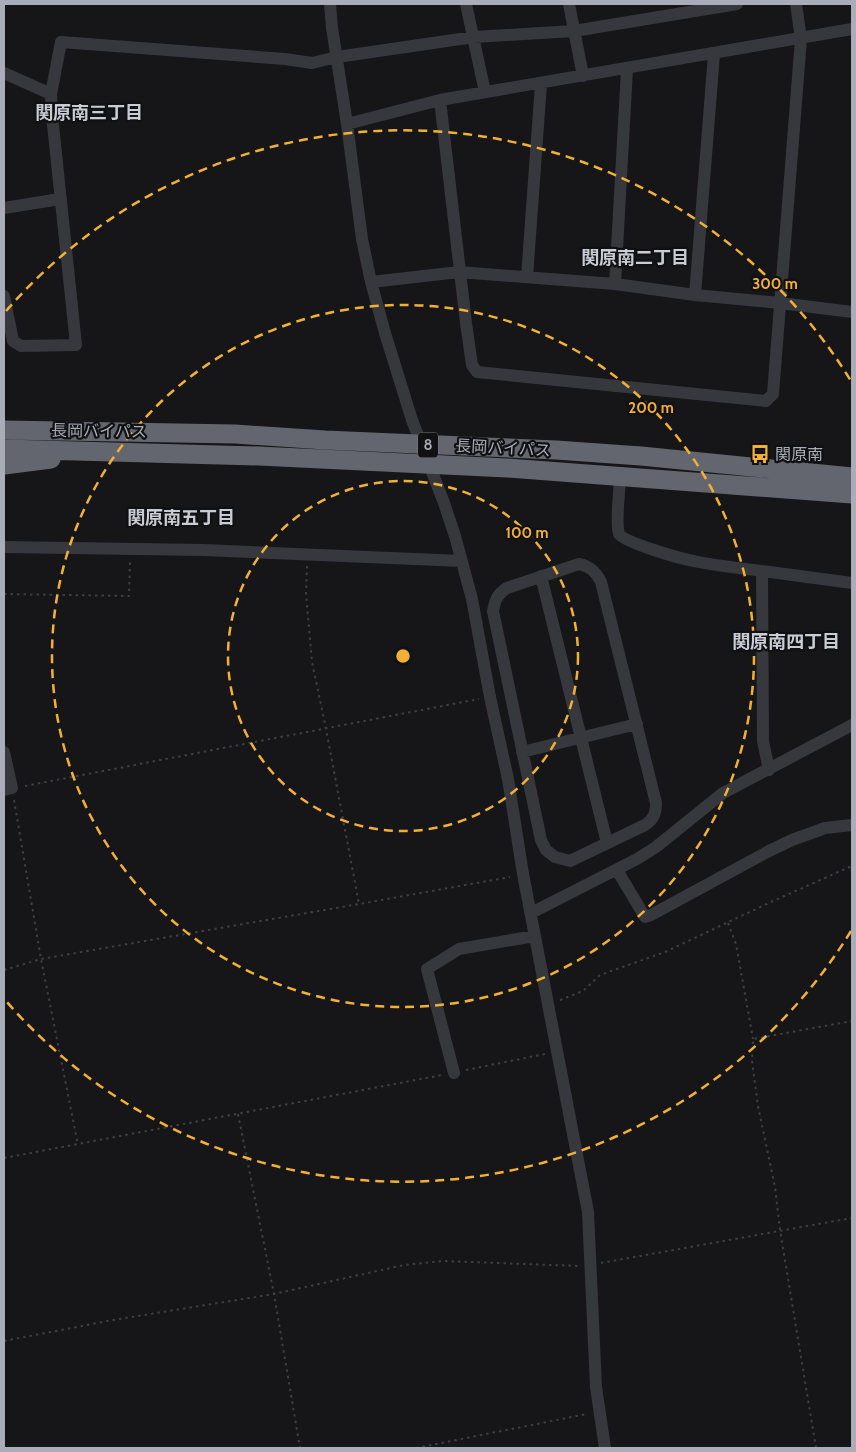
<svg xmlns="http://www.w3.org/2000/svg" width="856" height="1452" viewBox="0 0 856 1452" font-family="Cabin,'Noto Sans JP',sans-serif">
	<style>
		.lines { fill: none; stroke-linecap: round; stroke-linejoin: round }
		.path { stroke: #3d3f44; stroke-width: 2; stroke-dasharray: 2.5 4; stroke-linecap: butt }
		.minor { stroke: #37383d; stroke-width: 12 }
		.highway { stroke: #63666e; stroke-width: 19 }
		.ring { fill: none; stroke: #f2b134; stroke-width: 2.5; stroke-dasharray: 9 6 }
		.labels { text-anchor: middle; dominant-baseline: central; stroke-width: 4.5; stroke-linejoin: round; paint-order: stroke }
		.shield { fill: #111113; stroke: #7b7e86; stroke-width: 1 }
		.shield-label { font-size: 15px; font-weight: bold; fill: #a8adb8 }
		.street-label { font-size: 16px; fill: #a8adb8; stroke: #111113 }
		.poi-label { font-size: 16px; fill: #a8adb8; stroke: #111113; text-anchor: start }
		.neighbourhood-label { font-size: 18px; font-weight: bold; fill: #c9ccd4; stroke: #111113 }
		.centre { fill: #f2b134; stroke: #111113; stroke-width: 2.5 }
		.ring-label { font-size: 15px; text-anchor: middle; font-weight: bold; fill: #f2b134; stroke: #111113; stroke-width: 4.5; stroke-linejoin: round; paint-order: stroke }
	</style>
	<rect width="100%" height="100%" fill="#161618"/>
	<g class="lines">
		<!-- path -->
		<path class="path" d="M 307,566 L 306,594 L 312,662 L 326,729 L 359,904
			M 4,594 L 129,596 L 130,561
			M 25,786 L 479,699
			M 14,800 L 41,959 L 78,1145
			M 728,923 L 736,944 L 753,1039
			M 4,970 L 41,959 L 359,904 L 510,877
			M 560,1000 L 583,991 L 600,975 L 665,952 L 773,901 L 852,866
			M 466,1070 L 545,1054
			M 238,1114 L 274,1294 L 300,1448
			M 4,1158 L 442,1075
			M 601,1263 L 852,1218
			M 4,1341 L 113,1320 L 274,1294 L 404,1265 L 443,1261 L 579,1266
			M 416,1448 L 587,1414
			M 816,1448 L 780,1230 L 775,1187 L 758,1106 L 752,1061 L 753,1039 L 852,1021"/>
		<!-- minor -->
		<path class="minor" d="M 330,4 L 332,28 L 347,124 L 362,239 L 371,282 L 385,333 L 412,420 L 444,503 L 455,536 L 472,599 L 490,697 L 508,779 L 523,874 L 588,1212 L 596,1387 L 605,1448
			M 466,4 L 485,92
			M 569,4 L 583,76
			M 4,73 L 51,94
			M 440,100 L 466,323 L 472,365 L 477,372 L 766,401 L 773,394 L 801,39 L 796,4
			M 347,124 L 440,100 L 852,29
			M 4,208 L 60,199
			M 527,277 L 541,84
			M 371,282 L 459,272 L 615,284 L 695,295 L 780,303 L 852,312
			M 615,284 L 627,69
			M 695,295 L 714,54
			M 4,296 L 13,341 L 21,346 L 76,345 L 52,115 L 51,94 L 61,42 L 285,59 L 312,63 L 337,57 L 474,37 L 574,31 L 737,4
			M 620,476 C 620,490 615,522 619,534 C 622,542 682,559 694,561 C 716,566 740,568 762,571
			M 4,547 L 203,550 L 462,561
			M 579,564 C 590,566 596,572 601,582 L 656,803 C 656,813 654,819 645,825 L 570,861 L 555,857 L 546,850 L 541,840 L 493,611 C 495,601 497,594 507,588 Z
			M 541,576 L 607,843
			M 4,752 L 12,788 L 4,790
			M 522,752 L 637,724
			M 769,770 L 763,741 L 762,571 L 852,583
			M 617,870 L 645,917 L 651,915 L 769,851 L 792,840 L 825,828 L 852,825
			M 531,913 L 637,859 L 656,847 L 723,793 L 852,725
			M 454,1073 L 427,969 L 459,949 L 535,936"/>
		<!-- highway -->
		<path class="highway" d="M 4,430 L 235,434 L 325,440 L 556,450 L 641,456 L 852,477
			M 4,449 L 259,456 L 507,468 L 852,494
			M 4,465 L 51,459"/>
	</g>
	<!-- distance rings -->
	<g class="ring">
		<circle cx="403" cy="656" r="175"/>
		<circle cx="403" cy="656" r="351"/>
		<path d="M851 931A526 526 0 0 1 6 1001M6 311A526 526 0 0 1 851 381"/>
	</g>
	<!-- icons -->
	<defs>
		<g id="bus-bare" transform="scale(1.5)"><path d="M-5-6H5V4H4V6H2V4H-2V6H-4V4H-5ZM-3.5-4V0h7V-4ZM-3.5 1.2v1.5H-2V1.2ZM2 1.2v1.5H3.5V1.2Z" fill="#f2b134" stroke="#111113" stroke-width="2.5" paint-order="stroke"/></g>
	</defs>
	<g fill-rule="evenodd">
		<use href="#bus-bare" x="760" y="454"/>
	</g>
	<g class="labels">
		<!-- shield labels -->
		<rect class="shield" x="418" y="432.5" width="20" height="25" rx="4"/>
		<g class="shield-label">
			<text x="428" y="445">8</text>
		</g>
		<!-- street labels -->
		<g class="street-label">
			<text transform="translate(99 431) rotate(1)">長岡バイパス</text>
			<text transform="translate(503 448) rotate(3)">長岡バイパス</text>
		</g>
		<!-- poi labels -->
		<g class="poi-label">
			<text x="775" y="454">関原南</text>
		</g>
		<!-- neighbourhood labels -->
		<g class="neighbourhood-label">
			<text x="89" y="113">関原南三丁目</text>
			<text x="635" y="258">関原南二丁目</text>
			<text x="181" y="518">関原南五丁目</text>
			<text x="786" y="642">関原南四丁目</text>
		</g>
	</g>
	<circle cx="403" cy="656" r="8" class="centre"/>
	<g class="ring-label">
		<text x="775" y="289">300 m</text>
		<text x="651" y="413">200 m</text>
		<text x="527" y="538">100 m</text>
	</g>
	<!-- border -->
	<rect width="856" height="1452" fill="none" stroke="#a8adb8" stroke-width="10"/>
</svg>
